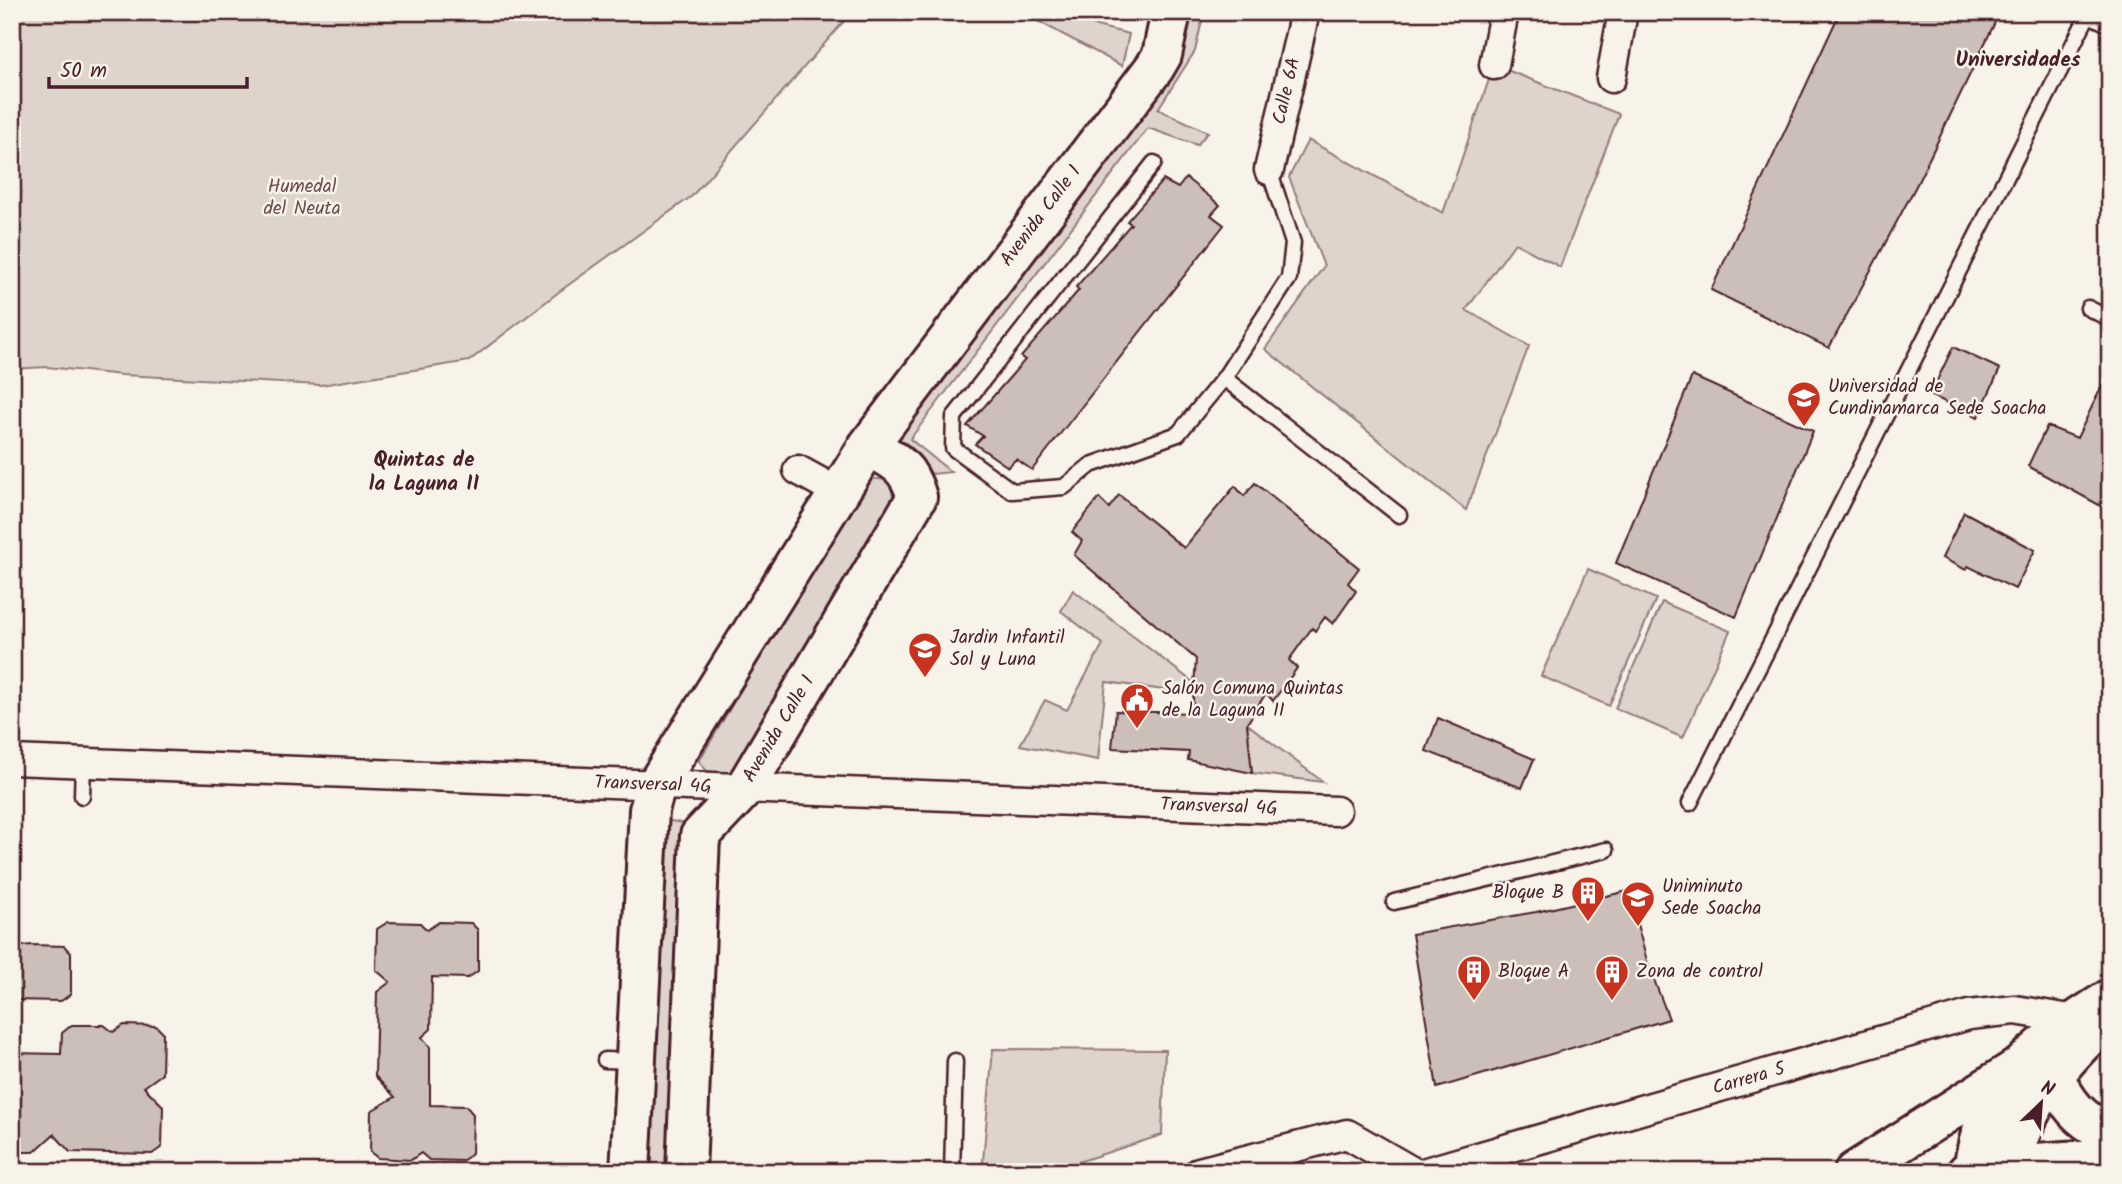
<svg xmlns="http://www.w3.org/2000/svg" width="2122" height="1184" viewBox="0 0 2122 1184" font-family="Kalam,sans-serif">
	<style>
		.green { fill: #ded4cc; stroke: #947a7c; stroke-width: 2 }
		.building { fill: #ccbfb9; stroke: #4a1f2b; stroke-width: 2 }
		.lines { fill: none; stroke-linecap: round; stroke-linejoin: round }
		.lane-casing { stroke: #4a1f2b; stroke-width: 19 }
		.street-casing { stroke: #4a1f2b; stroke-width: 33 }
		.secondary-casing { stroke: #4a1f2b; stroke-width: 44 }
		.primary-casing { stroke: #4a1f2b; stroke-width: 44 }
		.highway-casing { stroke: #4a1f2b; stroke-width: 44 }
		.lane { stroke: #f7f3e8; stroke-width: 14 }
		.street { stroke: #f7f3e8; stroke-width: 28 }
		.secondary { stroke: #f7f3e8; stroke-width: 38 }
		.primary { stroke: #f7f3e8; stroke-width: 38 }
		.highway { stroke: #f7f3e8; stroke-width: 38 }
		.labels { text-anchor: middle; dominant-baseline: central; stroke-width: 5; stroke-linejoin: round; paint-order: stroke }
		.street-label { font-size: 19px; fill: #4a1f2b; stroke: #f7f3e8 }
		.park-label { font-size: 19px; fill: #6f4c53; stroke: #f7f3e8 }
		.poi-label { font-size: 19px; fill: #4a1f2b; stroke: #f7f3e8; text-anchor: start }
		.neighbourhood-label { font-size: 21px; font-weight: bold; fill: #4a1f2b; stroke: #f7f3e8 }
	</style>
	<rect width="100%" height="100%" fill="#f7f3e8"/>
	<filter id="ink" filterUnits="userSpaceOnUse"><feTurbulence type="fractalNoise" baseFrequency=".0143" numOctaves="2"/><feDisplacementMap in="SourceGraphic" scale="14" xChannelSelector="R" yChannelSelector="G"/><feConvolveMatrix kernelMatrix="1 2 1 2 8 2 1 2 1" color-interpolation-filters="sRGB"/></filter>
	<g filter="url(#ink)">
		<!-- green -->
		<path class="green" d="M 12,12 L 852,12 L 692,196 L 560,291 L 469,361 L 321,385 L 122,375 L 47,367 L 12,369 Z
			M 1021,12 L 1039,12 L 1129,34 L 1122,66 Z
			M 1184,12 L 1204,12 L 1195,51 L 1158,109 L 1208,132 L 1197,145 L 1148,128 L 910,439 L 951,472 L 932,474 L 892,439 Z
			M 1494,65 L 1619,114 L 1560,267 L 1515,243 L 1466,310 L 1529,346 L 1466,510 L 1265,349 L 1324,266 L 1289,177 L 1308,140 L 1443,213 Z
			M 866,478 L 889,480 L 895,504 L 731,775 L 710,775 L 699,761 Z
			M 1588,569 L 1656,599 L 1609,706 L 1541,676 Z
			M 1073,590 L 1323,782 L 1252,773 L 1247,724 L 1193,694 L 1106,682 L 1098,760 L 1020,745 L 1045,700 L 1067,710 L 1103,644 L 1061,611 Z
			M 1662,602 L 1730,631 L 1683,738 L 1615,708 Z
			M 666,820 L 686,824 L 671,1172 L 649,1172 Z
			M 993,1049 L 1165,1050 L 1162,1135 L 1047,1172 L 982,1172 Z"/>
		<!-- building -->
		<path class="building" d="M 1840,12 L 2000,12 L 1917,184 L 1829,348 L 1711,290 Z
			M 1186,178 L 1220,205 L 1211,215 L 1224,225 L 1064,429 L 1032,470 L 1016,459 L 1008,467 L 975,444 L 983,436 L 967,426 L 1025,360 L 1021,357 L 1079,290 L 1076,287 L 1131,224 L 1127,221 L 1163,180 L 1178,188 Z
			M 1953,347 L 2000,369 L 1978,417 L 1930,395 Z
			M 2110,369 L 2110,511 L 2028,466 L 2047,426 L 2077,438 Z
			M 1692,376 L 1813,431 L 1736,617 L 1616,563 Z
			M 1255,483 L 1359,568 L 1348,583 L 1356,591 L 1333,624 L 1325,617 L 1315,631 L 1312,628 L 1289,660 L 1297,668 L 1273,701 L 1266,693 L 1247,724 L 1252,773 L 1188,760 L 1189,752 L 1112,748 L 1116,711 L 1192,713 L 1196,659 L 1074,555 L 1082,541 L 1072,532 L 1099,498 L 1109,508 L 1119,495 L 1184,548 L 1235,486 L 1244,496 Z
			M 1964,512 L 2035,550 L 2015,589 L 1968,566 L 1966,570 L 1942,558 Z
			M 1438,718 L 1534,759 L 1522,788 L 1426,751 Z
			M 1628,891 L 1647,961 L 1669,1019 L 1437,1088 L 1412,934 L 1536,912 Z
			M 388,922 L 420,923 L 427,930 L 439,922 L 471,923 L 478,930 L 478,971 L 468,978 L 432,977 L 431,1029 L 422,1037 L 430,1047 L 430,1105 L 466,1106 L 473,1114 L 472,1154 L 462,1161 L 429,1160 L 421,1153 L 411,1160 L 378,1158 L 370,1152 L 371,1111 L 395,1097 L 375,1076 L 377,992 L 390,982 L 376,970 L 377,929 Z
			M 32,945 L 64,946 L 71,953 L 71,994 L 61,1001 L 12,1000 L 12,947 Z
			M 72,1025 L 104,1025 L 113,1032 L 124,1025 L 156,1026 L 163,1033 L 162,1074 L 144,1087 L 163,1106 L 162,1147 L 152,1154 L 70,1152 L 54,1134 L 34,1152 L 12,1152 L 12,1053 L 61,1054 L 62,1033 Z"/>
		<g class="lines">
			<!-- lane casing -->
			<g class="lane-casing">
				<path id="lane" d="M 2082,12 L 2110,25
					M 1154,163 L 954,417 L 953,448 L 1012,491 L 1064,487 L 1091,465 L 1178,434 L 1224,378 L 1289,278 L 1293,243 L 1269,170
					M 2088,308 L 2110,319
					M 1224,378 L 1399,515
					M 82,796 L 83,762
					M 1690,803 L 2088,15
					M 1394,902 L 1606,850
					M 605,1060 L 634,1061
					M 952,1172 L 955,1061"/>
			</g>
			<!-- street casing -->
			<g class="street-casing">
				<path id="street" d="M 1494,65 L 1504,12
					M 1611,78 L 1623,12
					M 1269,170 L 1305,12
					M 798,470 L 838,492
					M 12,760 L 1336,811
					M 1199,1172 L 1347,1134 L 1413,1172
					M 1426,1172 L 1969,1015 L 2015,1010 L 2076,1020"/>
			</g>
			<!-- secondary casing -->
			<g class="secondary-casing">
				<path id="secondary" d="M 630,1172 L 649,810 L 656,786 L 868,446 L 1155,67 L 1162,55 L 1171,12
					M 686,1172 L 700,836 L 745,788 L 917,497 C 908,466 896,461 868,446"/>
			</g>
			<!-- primary casing -->
			<g class="primary-casing">
				<path id="primary" d="M 2053,1074 C 2065,1100 2080,1123 2110,1132
					M 1973,1172 C 1983,1084 2039,1043 2110,999
					M 2005,1172 C 2028,1109 2042,1084 2089,1036"/>
			</g>
			<!-- highway casing -->
			<g class="highway-casing">
				<path id="highway" d="M 1854,1172 L 2016,1069
					M 1967,1172 L 2007,1165 L 2110,1158"/>
			</g>
			<!-- lane -->
			<use href="#lane" class="lane"/>
			<!-- street -->
			<use href="#street" class="street"/>
			<!-- secondary -->
			<use href="#secondary" class="secondary"/>
			<!-- primary -->
			<use href="#primary" class="primary"/>
			<!-- highway -->
			<use href="#highway" class="highway"/>
		</g>
	</g>
	<!-- icons -->
	<defs>
		<g id="university-pin" transform="scale(1.75)"><path d="M0 17L-7.5 6A9.5 9.5 0 1 1 7.5 6Z" fill="#c8321e" stroke="#f7f3e8"/><path d="M0-5L7-2L0 1L-7-2ZM-4 1L0 2.5L4 1V4Q0 6-4 4Z" fill="#fff"/></g>
		<g id="school-pin" transform="scale(1.75)"><path d="M0 17L-7.5 6A9.5 9.5 0 1 1 7.5 6Z" fill="#c8321e" stroke="#f7f3e8"/><path d="M0-5L7-2L0 1L-7-2ZM-4 1L0 2.5L4 1V4Q0 6-4 4Z" fill="#fff"/></g>
		<g id="civic-pin" transform="scale(1.75)"><path d="M0 17L-7.5 6A9.5 9.5 0 1 1 7.5 6Z" fill="#c8321e" stroke="#f7f3e8"/><path d="M-.6-6.5H3V-4.5H.6V-3L4-1V1h2V6H-6V1h2V-1L-.6-3ZM-1.2 2.5V6h2.4V2.5Z" fill="#fff"/></g>
		<g id="building-pin" transform="scale(1.75)"><path d="M0 17L-7.5 6A9.5 9.5 0 1 1 7.5 6Z" fill="#c8321e" stroke="#f7f3e8"/><path d="M-4-6H4V6H1V3H-1V6H-4ZM-2.5-4.3h1.7v1.8h-1.7ZM.8-4.3h1.7v1.8H.8ZM-2.5-1h1.7V.8h-1.7ZM.8-1h1.7V.8H.8Z" fill="#fff"/></g>
	</defs>
	<g fill-rule="evenodd">
		<use href="#university-pin" x="1804" y="398"/>
		<use href="#school-pin" x="925" y="649"/>
		<use href="#civic-pin" x="1137" y="700"/>
		<use href="#building-pin" x="1588" y="893"/>
		<use href="#university-pin" x="1638" y="898"/>
		<use href="#building-pin" x="1474" y="972"/>
		<use href="#building-pin" x="1612" y="972"/>
	</g>
	<g class="labels">
		<!-- street labels -->
		<g class="street-label">
			<text transform="translate(1287 91) rotate(-77)">Calle 6A</text>
			<text transform="translate(1041 216) rotate(-53)">Avenida Calle 1</text>
			<text transform="translate(779 729) rotate(-59)">Avenida Calle 1</text>
			<text transform="translate(653 785) rotate(2)">Transversal 4G</text>
			<text transform="translate(1219 807) rotate(2)">Transversal 4G</text>
			<text transform="translate(1749 1079) rotate(-16)">Carrera 5</text>
		</g>
		<!-- park labels -->
		<g class="park-label">
			<text x="302" y="187">Humedal<tspan x="302" dy="22">del Neuta</tspan></text>
		</g>
		<!-- poi labels -->
		<g class="poi-label">
			<text x="1828" y="387">Universidad de<tspan x="1828" dy="22">Cundinamarca Sede Soacha</tspan></text>
			<text x="950" y="638">Jardin Infantil<tspan x="950" dy="22">Sol y Luna</tspan></text>
			<text x="1162" y="689">Salón Comuna Quintas<tspan x="1162" dy="22">de la Laguna II</tspan></text>
			<text x="1662" y="887">Uniminuto<tspan x="1662" dy="22">Sede Soacha</tspan></text>
			<text x="1564" y="893" text-anchor="end">Bloque B</text>
			<text x="1498" y="972">Bloque A</text>
			<text x="1636" y="972">Zona de control</text>
		</g>
		<!-- neighbourhood labels -->
		<g class="neighbourhood-label">
			<text x="2018" y="60">Universidades</text>
			<text x="424" y="460">Quintas de<tspan x="424" dy="24">la Laguna II</tspan></text>
		</g>
	</g>
	<!-- margin -->
	<rect width="2122" height="1184" fill="none" stroke="#f7f3e8" stroke-width="42"/>
	<rect x="21" y="21" width="2080" height="1142" fill="none" stroke="#4a1f2b" stroke-width="2.5" filter="url(#ink)"/>
	<!-- north arrow -->
	<g transform="translate(2041 1103) rotate(25)" stroke="#f7f3e8" stroke-width="5" paint-order="stroke">
	<path d="M0-5L12 26L0 18L-12 26Z" fill="#4a1f2b"/>
	<text y="-10" font-size="19" font-weight="bold" text-anchor="middle" fill="#4a1f2b">N</text>
	</g>
	<!-- scale -->
	<path d="M49 77v10h198v-10" fill="none" stroke="#4a1f2b" stroke-width="3.5"/>
	<text x="60" y="77" font-size="21" fill="#4a1f2b" stroke="#f7f3e8" stroke-width="5" paint-order="stroke">50 m</text>
</svg>
